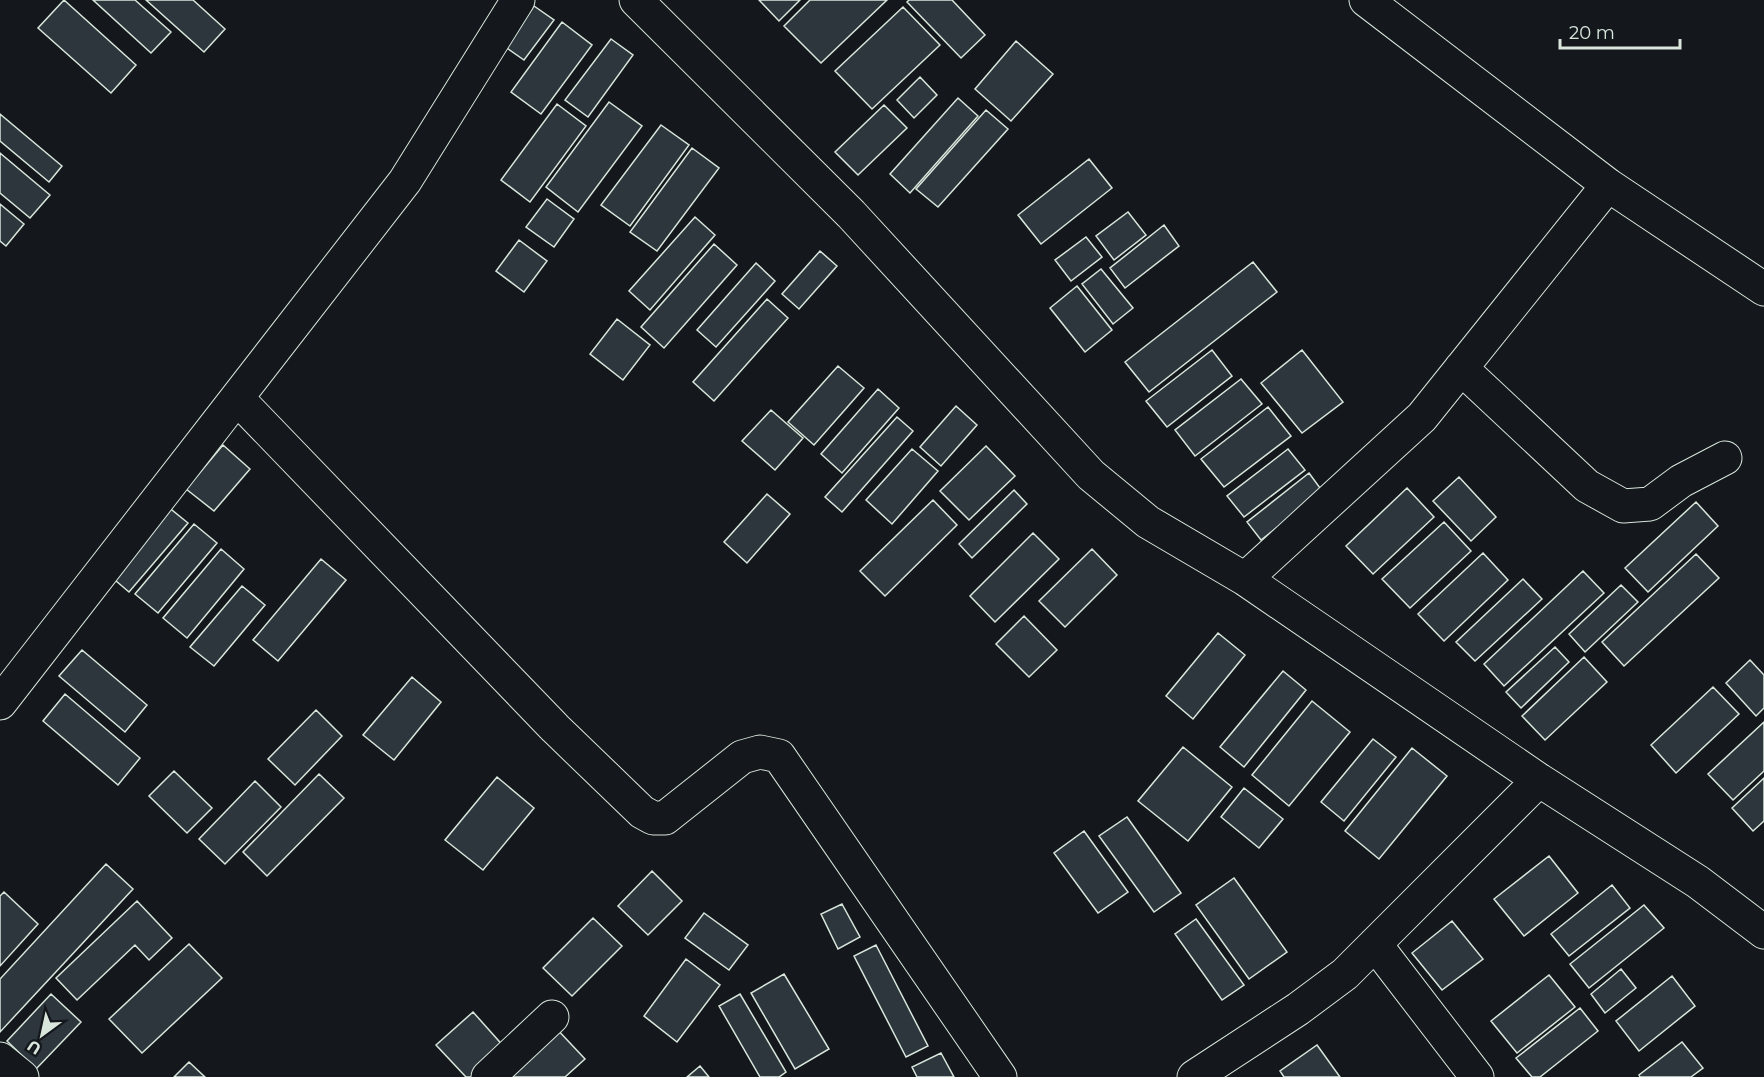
<svg xmlns="http://www.w3.org/2000/svg" width="1764" height="1077" viewBox="0 0 1764 1077" font-family="Montserrat,sans-serif">
	<style>
		.building { fill: #2c363c; stroke: #d8e6dc; stroke-width: 1.5 }
		.lines { fill: none; stroke-linecap: round; stroke-linejoin: round }
		.minor-casing { stroke: #d8e6dc; stroke-width: 35 }
		.minor { stroke: #14181c; stroke-width: 33 }
	</style>
	<rect width="100%" height="100%" fill="#14181c"/>
	<!-- building -->
	<path class="building" d="M 64,0 L 136,65 L 111,93 L 38,28 Z
		M 93,0 L 135,0 L 171,32 L 151,53 Z
		M 146,0 L 193,0 L 225,29 L 204,52 Z
		M 759,0 L 800,0 L 779,21 Z
		M 810,0 L 887,0 L 821,63 L 784,26 Z
		M 909,0 L 952,0 L 985,35 L 961,58 L 907,2 Z
		M 534,6 L 554,20 L 524,60 L 504,46 Z
		M 903,7 L 940,45 L 872,109 L 835,71 Z
		M 562,22 L 592,45 L 541,114 L 511,92 Z
		M 611,39 L 633,55 L 588,117 L 565,100 Z
		M 1016,41 L 1053,74 L 1011,121 L 975,89 Z
		M 920,77 L 937,95 L 914,118 L 897,100 Z
		M 958,98 L 978,116 L 910,193 L 890,174 Z
		M 609,102 L 642,126 L 578,212 L 546,187 Z
		M 557,104 L 586,126 L 530,202 L 501,180 Z
		M 884,105 L 907,128 L 858,175 L 835,152 Z
		M 986,110 L 1008,129 L 938,207 L 916,189 Z
		M 0,114 L 62,166 L 49,182 L 0,141 Z
		M 661,125 L 689,145 L 630,226 L 601,205 Z
		M 692,148 L 719,168 L 657,251 L 630,232 Z
		M 0,153 L 50,195 L 30,218 L 0,193 Z
		M 1089,159 L 1112,188 L 1041,244 L 1018,215 Z
		M 547,199 L 574,219 L 554,247 L 526,227 Z
		M 0,204 L 24,224 L 6,246 L 0,241 Z
		M 1128,212 L 1146,235 L 1114,260 L 1096,236 Z
		M 695,217 L 715,235 L 650,310 L 629,291 Z
		M 1164,225 L 1179,246 L 1125,288 L 1110,268 Z
		M 1086,237 L 1102,257 L 1071,281 L 1055,260 Z
		M 519,240 L 547,261 L 524,292 L 496,271 Z
		M 714,244 L 737,265 L 664,348 L 641,327 Z
		M 820,251 L 837,266 L 799,309 L 782,294 Z
		M 1253,262 L 1277,292 L 1149,392 L 1125,362 Z
		M 756,263 L 775,281 L 716,347 L 697,330 Z
		M 1101,269 L 1133,308 L 1113,324 L 1082,284 Z
		M 1077,286 L 1112,330 L 1085,352 L 1050,308 Z
		M 767,299 L 788,318 L 714,401 L 693,382 Z
		M 617,319 L 650,345 L 623,380 L 590,354 Z
		M 1212,350 L 1232,376 L 1167,427 L 1146,401 Z
		M 1302,350 L 1343,402 L 1302,433 L 1261,383 Z
		M 838,366 L 864,388 L 814,445 L 788,422 Z
		M 1241,379 L 1262,404 L 1195,456 L 1175,430 Z
		M 878,389 L 899,408 L 842,473 L 821,454 Z
		M 956,406 L 977,425 L 941,466 L 920,447 Z
		M 1268,407 L 1291,436 L 1224,487 L 1201,459 Z
		M 771,410 L 803,438 L 775,470 L 742,441 Z
		M 897,417 L 913,431 L 842,512 L 825,497 Z
		M 223,445 L 250,469 L 214,511 L 186,489 Z
		M 986,446 L 1015,476 L 969,520 L 940,491 Z
		M 912,449 L 938,471 L 892,524 L 866,500 Z
		M 1288,449 L 1305,470 L 1244,517 L 1227,496 Z
		M 1309,473 L 1323,492 L 1261,540 L 1247,522 Z
		M 1459,477 L 1496,517 L 1471,541 L 1433,501 Z
		M 1407,488 L 1434,517 L 1373,574 L 1346,546 Z
		M 1014,490 L 1027,504 L 972,558 L 959,544 Z
		M 767,494 L 790,514 L 747,563 L 724,542 Z
		M 933,500 L 957,525 L 885,596 L 860,571 Z
		M 1696,502 L 1718,526 L 1648,592 L 1625,568 Z
		M 167,506 L 188,523 L 129,592 L 109,575 Z
		M 1444,522 L 1471,551 L 1410,608 L 1382,579 Z
		M 194,524 L 217,543 L 158,613 L 135,594 Z
		M 1033,533 L 1059,559 L 995,622 L 970,596 Z
		M 221,549 L 244,569 L 187,638 L 163,618 Z
		M 1092,549 L 1117,575 L 1065,627 L 1039,601 Z
		M 1483,553 L 1508,580 L 1444,641 L 1418,614 Z
		M 1696,554 L 1719,578 L 1624,666 L 1602,642 Z
		M 321,559 L 346,580 L 278,661 L 253,640 Z
		M 1583,571 L 1604,593 L 1504,686 L 1484,664 Z
		M 1523,579 L 1542,599 L 1475,661 L 1456,642 Z
		M 1621,585 L 1638,602 L 1585,652 L 1569,634 Z
		M 242,586 L 265,605 L 214,666 L 190,647 Z
		M 1024,616 L 1057,650 L 1029,677 L 996,644 Z
		M 1218,633 L 1245,655 L 1193,719 L 1166,696 Z
		M 1555,647 L 1569,662 L 1521,708 L 1506,692 Z
		M 82,650 L 147,705 L 125,732 L 59,676 Z
		M 1584,657 L 1607,682 L 1545,740 L 1522,716 Z
		M 1750,660 L 1764,675 L 1764,708 L 1756,716 L 1726,683 Z
		M 1283,671 L 1306,690 L 1244,767 L 1220,747 Z
		M 412,677 L 441,702 L 394,760 L 363,735 Z
		M 1713,687 L 1739,714 L 1676,773 L 1651,745 Z
		M 65,694 L 140,758 L 118,785 L 43,721 Z
		M 1312,701 L 1350,732 L 1289,806 L 1252,775 Z
		M 316,710 L 342,736 L 295,785 L 268,759 Z
		M 1764,722 L 1764,771 L 1733,800 L 1708,774 Z
		M 1373,739 L 1396,757 L 1344,821 L 1321,802 Z
		M 1183,747 L 1232,787 L 1188,841 L 1138,801 Z
		M 1412,748 L 1447,776 L 1379,859 L 1345,831 Z
		M 174,771 L 212,808 L 187,833 L 149,796 Z
		M 319,774 L 344,798 L 267,876 L 243,852 Z
		M 497,777 L 534,808 L 483,870 L 445,840 Z
		M 1764,778 L 1764,821 L 1753,831 L 1732,808 Z
		M 255,781 L 281,807 L 225,864 L 199,839 Z
		M 1244,788 L 1283,819 L 1259,848 L 1221,817 Z
		M 1127,817 L 1181,893 L 1154,912 L 1099,836 Z
		M 1084,831 L 1128,892 L 1098,913 L 1054,853 Z
		M 1549,856 L 1578,893 L 1524,936 L 1494,899 Z
		M 106,864 L 133,889 L 0,1032 L 0,979 Z
		M 652,871 L 682,901 L 648,935 L 618,906 Z
		M 1234,878 L 1287,952 L 1249,979 L 1196,905 Z
		M 1612,885 L 1630,908 L 1569,956 L 1551,934 Z
		M 4,892 L 38,924 L 0,966 L 0,896 Z
		M 137,901 L 172,938 L 149,960 L 135,945 L 77,1000 L 56,978 Z
		M 842,904 L 860,937 L 838,949 L 821,914 Z
		M 1644,905 L 1664,928 L 1589,988 L 1570,964 Z
		M 704,913 L 748,945 L 729,970 L 685,938 Z
		M 593,918 L 622,946 L 572,996 L 543,968 Z
		M 1196,919 L 1244,985 L 1222,1000 L 1175,934 Z
		M 1452,921 L 1483,959 L 1442,990 L 1412,953 Z
		M 189,944 L 222,978 L 142,1053 L 109,1019 Z
		M 876,945 L 928,1046 L 906,1057 L 854,956 Z
		M 686,959 L 720,985 L 677,1042 L 644,1016 Z
		M 1621,969 L 1636,988 L 1605,1013 L 1591,994 Z
		M 784,974 L 829,1049 L 795,1069 L 751,993 Z
		M 1549,975 L 1575,1007 L 1517,1053 L 1491,1021 Z
		M 1672,976 L 1695,1006 L 1639,1051 L 1616,1021 Z
		M 51,994 L 81,1022 L 36,1069 L 7,1041 Z
		M 740,994 L 786,1072 L 779,1077 L 760,1077 L 719,1006 Z
		M 1580,1008 L 1598,1031 L 1540,1077 L 1532,1077 L 1516,1058 Z
		M 473,1012 L 506,1049 L 475,1077 L 466,1077 L 436,1045 Z
		M 554,1026 L 585,1059 L 565,1077 L 497,1077 Z
		M 1682,1042 L 1703,1068 L 1691,1077 L 1640,1077 L 1639,1075 Z
		M 1317,1045 L 1340,1077 L 1284,1077 L 1280,1071 Z
		M 941,1053 L 954,1077 L 917,1077 L 912,1067 Z
		M 189,1062 L 205,1077 L 174,1077 Z
		M 700,1066 L 709,1077 L 687,1077 Z"/>
	<g class="lines">
		<!-- minor casing -->
		<g class="minor-casing">
			<path id="minor" d="M 636,0 L 851,214 L 1091,475 L 1148,522 L 1245,579 L 1539,780 L 1698,882 L 1764,932
				M 1608,185 L 1764,289
				M 1461,368 L 1587,486 L 1623,506 L 1650,504 L 1681,481 L 1725,458
				M 237,398 L 555,728 L 642,812 L 653,818 L 665,818 L 742,757 L 760,752 L 779,756 L 1000,1077
				M 1245,579 L 1422,417 L 1608,185 L 1366,0
				M 0,703 L 405,181 L 518,0
				M 1375,944 L 1477,1077
				M 0,1059 L 22,1077
				M 488,1077 L 552,1017
				M 1194,1077 L 1298,1009 L 1345,974 L 1539,780"/>
		</g>
		<!-- minor -->
		<use href="#minor" class="minor"/>
	</g>
	<!-- north arrow -->
	<g transform="translate(42 1035) rotate(213)" stroke="#14181c" stroke-width="4.5" paint-order="stroke">
	<path d="M0-4.5L10 22L0 15L-10 22Z" fill="#d8e6dc"/>
	<text y="-9" font-size="16" font-weight="bold" text-anchor="middle" fill="#d8e6dc">U</text>
	</g>
	<!-- scale -->
	<path d="M1560 39v9h120v-9" fill="none" stroke="#d8e6dc" stroke-width="3"/>
	<text x="1569" y="39" font-size="18" fill="#d8e6dc" stroke="#14181c" stroke-width="4.5" paint-order="stroke">20 m</text>
</svg>
